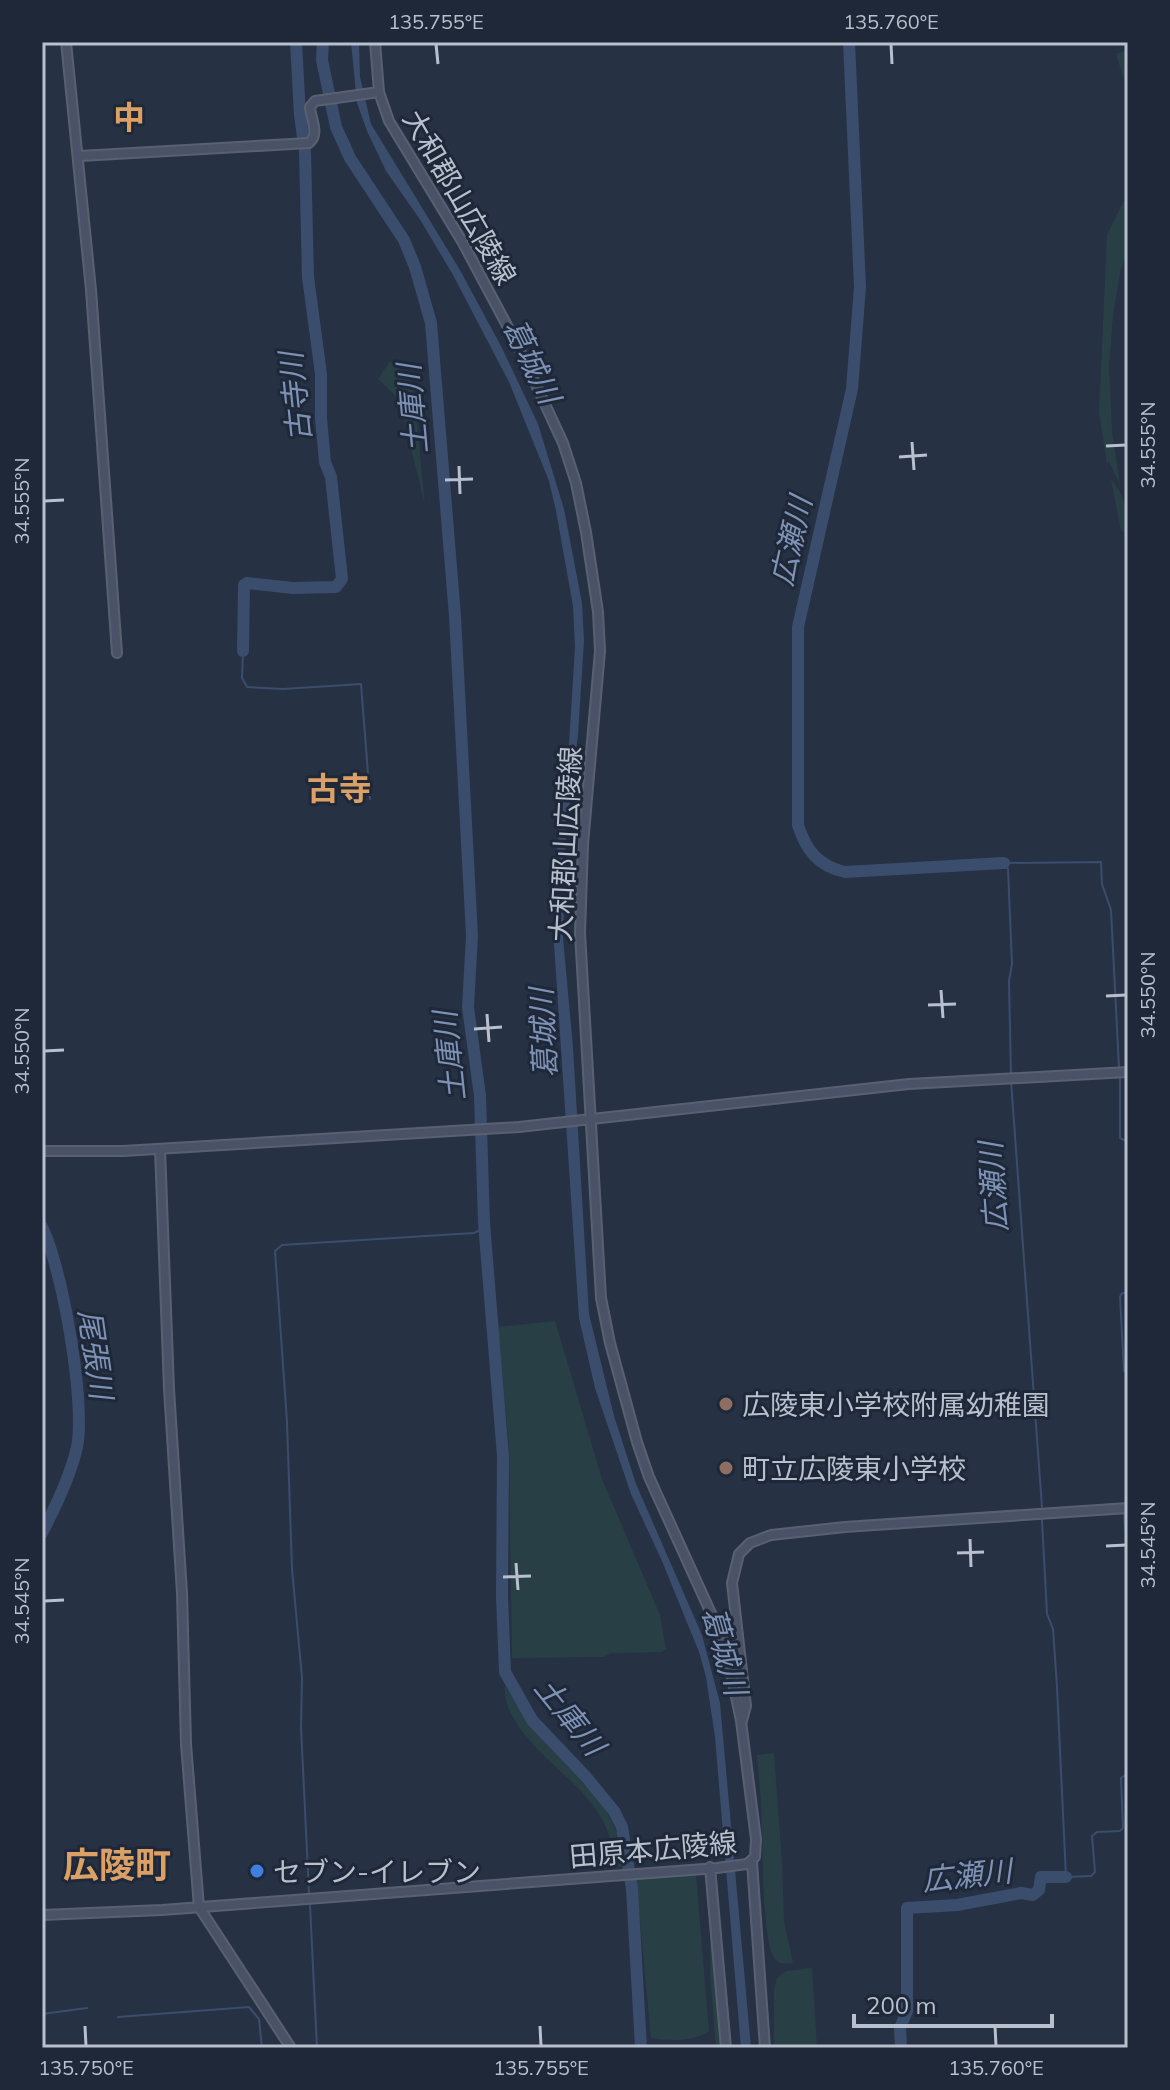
<svg xmlns="http://www.w3.org/2000/svg" width="1170" height="2090" viewBox="0 0 1170 2090" font-family="Mulish,'Noto Sans JP',sans-serif">
	<style>
		.green { fill: #284045 }
		.water { fill: #3b4d6d }
		.lines { fill: none; stroke-linecap: round; stroke-linejoin: round }
		.stream { stroke: #3b4d6d; stroke-width: 2 }
		.river { stroke: #3b4d6d; stroke-width: 12 }
		.secondary-casing { stroke: #596171; stroke-width: 12 }
		.secondary { stroke: #495267; stroke-width: 8 }
		.ticks { fill: none; stroke: #b8bfcd; stroke-width: 3 }
		.education-dot { fill: #8d6e63; stroke: #1f2839; stroke-width: 3 }
		.shop-dot { fill: #3f7fe0; stroke: #1f2839; stroke-width: 3 }
		.labels { text-anchor: middle; dominant-baseline: central; stroke-width: 6; stroke-linejoin: round; paint-order: stroke }
		.street-label { font-size: 28px; fill: #b8bfcd; stroke: #1f2839 }
		.poi-label { font-size: 28px; fill: #b8bfcd; stroke: #1f2839; text-anchor: start }
		.water-label { font-size: 30px; font-style: italic; fill: #7e92b5; stroke: #1f2839 }
		.quarter-label { font-size: 32px; font-weight: bold; fill: #daa066; stroke: #1f2839 }
		.district-label { font-size: 36px; font-weight: bold; fill: #daa066; stroke: #1f2839 }
		.neatline { fill: none; stroke: #b8bfcd; stroke-width: 3 }
		.ticks-label { font-size: 20px; text-anchor: middle; fill: #b8bfcd }
	</style>
	<rect width="100%" height="100%" fill="#263144"/>
	<!-- green -->
	<path class="green" d="M 1128,50 L 1128,121 L 1125,83 L 1116,54 Z
		M 1128,199 L 1128,248 L 1120,273 L 1113,315 L 1109,367 L 1112,432 L 1120,485 L 1109,461 L 1107,464 L 1099,413 L 1107,235 L 1123,202 Z
		M 390,361 L 413,383 L 425,505 L 399,399 L 378,379 Z
		M 1111,480 C 1135,504 1128,545 1128,575 L 1124,532 L 1121,531 Z
		M 555,1321 L 602,1479 L 660,1615 L 666,1649 L 662,1652 L 611,1653 L 604,1657 L 512,1658 L 509,1446 L 498,1327 Z
		M 505,1685 L 528,1724 L 604,1806 L 618,1835 L 623,1866 L 616,1867 C 614,1848 609,1830 599,1814 C 576,1775 500,1733 505,1685 Z
		M 774,1753 L 782,1863 L 784,1922 L 793,1963 C 787,1963 780,1965 776,1960 C 762,1946 763,1852 762,1830 C 762,1805 759,1780 757,1755 Z
		M 696,1875 L 709,2031 C 694,2042 670,2041 651,2038 L 636,1879 Z
		M 711,1905 L 723,2048 L 716,2048 L 710,1973 Z
		M 812,1968 L 817,2048 L 774,2048 L 774,1990 L 777,1978 L 786,1971 Z"/>
	<!-- water -->
	<path class="water" d="M 351,42 L 359,42 L 360,77 L 371,124 L 460,270 L 502,348 L 538,424 L 564,509 L 582,603 L 584,641 L 578,735 L 566,832 L 563,938 L 573,1047 L 589,1314 L 614,1416 L 636,1484 L 702,1635 L 720,1703 L 751,2048 L 741,2048 L 715,1737 L 706,1677 L 699,1652 L 662,1561 L 631,1494 L 595,1388 L 579,1318 L 554,944 L 554,874 L 569,744 L 575,647 L 573,606 L 556,511 L 549,481 L 509,382 L 453,275 L 421,221 L 386,171 L 367,131 L 357,103 Z"/>
	<g class="lines">
		<!-- stream -->
		<path class="stream" d="M 243,651 L 242,678 L 247,687 L 283,689 L 361,684 L 370,799
			M 1011,1075 L 1009,981 L 1012,964 L 1008,869 L 1004,863 L 1101,862 L 1102,884 L 1111,910 L 1119,1068
			M 1120,1075 L 1120,1138 L 1128,1142
			M 1011,1081 L 1042,1507
			M 1128,1293 L 1122,1293 L 1120,1297 L 1124,1371 L 1128,1372
			M 1124,1514 L 1128,1569
			M 1042,1520 L 1047,1614 L 1053,1629 L 1057,1687 L 1066,1877 L 1091,1876 L 1095,1872 L 1092,1836 L 1097,1832 L 1120,1831 L 1123,1828 L 1121,1778 L 1128,1773
			M 1128,1610 L 1128,1619
			M 309,1893 L 301,1727 L 302,1678 L 292,1569 L 287,1422 L 275,1251 L 282,1245 L 474,1233 L 480,1230 L 484,1223
			M 310,1905 L 317,2048
			M 42,2014 L 87,2008
			M 118,2017 L 249,2007 L 259,2019 L 262,2048"/>
		<!-- river -->
		<path class="river" d="M 323,42 L 322,60 L 336,127 L 350,158 L 404,240 L 415,267 L 431,323 L 455,616 L 472,936 L 468,1007 L 480,1096 L 484,1223 L 503,1456 L 502,1596 L 505,1672 L 532,1720 L 586,1777 L 614,1811 L 622,1827 L 632,1889 L 641,2048
			M 849,42 L 860,287 L 852,389 L 798,627 L 798,825 C 806,850 818,866 845,872 L 1004,863
			M 243,651 L 244,585 L 247,583 L 293,588 L 336,587 L 342,579 L 331,477 L 325,462 L 321,418 L 321,374 L 308,277 L 305,152 L 300,115 L 296,42
			M 42,1227 C 62,1267 86,1403 77,1447 C 71,1474 55,1508 42,1533
			M 901,2048 L 900,2028 L 907,2011 L 907,1908 L 957,1905 L 1021,1893 L 1033,1895 L 1039,1890 L 1041,1877 L 1066,1877"/>
		<!-- secondary casing -->
		<g class="secondary-casing">
			<path id="secondary" d="M 66,42 L 91,290 L 117,653
				M 80,156 L 309,143 C 320,134 311,120 310,107 L 315,101 L 379,92
				M 160,1149 L 169,1389 L 182,1593 L 186,1744 L 199,1907 L 291,2048
				M 42,1151 L 123,1151 L 519,1127 L 909,1084 L 1128,1072
				M 742,1721 L 746,1706 L 732,1583 L 739,1554 L 750,1543 L 771,1535 L 845,1527 L 1128,1508
				M 752,1862 L 765,2048
				M 710,1867 L 726,2048
				M 42,1915 L 162,1910 L 717,1868 L 747,1864 L 755,1857 L 756,1839 L 741,1721 L 725,1644 L 649,1477 L 637,1442 L 610,1343 L 601,1298 L 580,933 L 583,844 L 600,651 L 598,612 L 586,532 L 576,483 L 563,443 L 518,346 L 463,243 L 389,121 L 379,92 L 375,42"/>
		</g>
		<!-- secondary -->
		<use href="#secondary" class="secondary"/>
	</g>
	<!-- ticks -->
	<path class="ticks" d="M 436,44 L 438,64M 891,44 L 892,64M 912,442 L 914,470M 1106,446 L 1126,445M 899,457 L 927,455M 459,466 L 460,494M 445,480 L 473,479M 44,501 L 64,500M 941,990 L 943,1018M 1106,996 L 1126,995M 928,1005 L 956,1004M 487,1014 L 489,1042M 474,1029 L 502,1027M 44,1051 L 64,1050M 970,1539 L 971,1567M 1106,1546 L 1126,1545M 957,1553 L 984,1552M 516,1563 L 518,1590M 503,1577 L 531,1576M 44,1601 L 64,1600M 85,2026 L 86,2046M 540,2026 L 541,2046M 995,2026 L 996,2046"/>
	<!-- markers -->
	<g class="education-dot">
		<circle cx="726" cy="1404" r="8"/>
		<circle cx="726" cy="1468" r="8"/>
	</g>
	<circle class="shop-dot" cx="257" cy="1871" r="8"/>
	<g class="labels">
		<!-- street labels -->
		<g class="street-label">
			<text transform="translate(460 197) rotate(60)">大和郡山広陵線</text>
			<text transform="translate(565 844) rotate(-87)">大和郡山広陵線</text>
			<text transform="translate(653 1849) rotate(-5)">田原本広陵線</text>
		</g>
		<!-- poi labels -->
		<g class="poi-label">
			<text x="742" y="1404">広陵東小学校附属幼稚園</text>
			<text x="742" y="1468">町立広陵東小学校</text>
			<text x="273" y="1871">セブン-イレブン</text>
		</g>
		<!-- water labels -->
		<g class="water-label">
			<text transform="translate(532 361) rotate(64)">葛城川</text>
			<text transform="translate(295 397) rotate(-96)">古寺川</text>
			<text transform="translate(412 409) rotate(-95)">土庫川</text>
			<text transform="translate(791 541) rotate(-77)">広瀬川</text>
			<text transform="translate(543 1033) rotate(-93)">葛城川</text>
			<text transform="translate(449 1056) rotate(-96)">土庫川</text>
			<text transform="translate(993 1187) rotate(-94)">広瀬川</text>
			<text transform="translate(96 1354) rotate(82)">尾張川</text>
			<text transform="translate(725 1651) rotate(74)">葛城川</text>
			<text transform="translate(570 1716) rotate(51)">土庫川</text>
			<text transform="translate(967 1875) rotate(-6)">広瀬川</text>
		</g>
		<!-- quarter labels -->
		<g class="quarter-label">
			<text x="129" y="117">中</text>
			<text x="339" y="788">古寺</text>
		</g>
		<!-- district labels -->
		<g class="district-label">
			<text x="117" y="1864">広陵町</text>
		</g>
	</g>
	<!-- border -->
	<rect width="1170" height="2090" fill="none" stroke="#1f2839" stroke-width="88"/>
	<!-- scale -->
	<path d="M854 2014v12h198v-12" fill="none" stroke="#b8bfcd" stroke-width="4"/>
	<text x="866" y="2014" font-size="24" fill="#b8bfcd" stroke="#1f2839" stroke-width="6" paint-order="stroke">200 m</text>
	<rect x="44" y="44" width="1082" height="2002" class="neatline"/>
	<g class="ticks-label">
		<text x="436" y="29">135.755°E</text>
		<text x="891" y="29">135.760°E</text>
		<text transform="translate(1148 445) rotate(-90)" y="7">34.555°N</text>
		<text transform="translate(22 501) rotate(-90)" y="7">34.555°N</text>
		<text transform="translate(1148 995) rotate(-90)" y="7">34.550°N</text>
		<text transform="translate(22 1051) rotate(-90)" y="7">34.550°N</text>
		<text transform="translate(1148 1545) rotate(-90)" y="7">34.545°N</text>
		<text transform="translate(22 1601) rotate(-90)" y="7">34.545°N</text>
		<text x="86" y="2075">135.750°E</text>
		<text x="541" y="2075">135.755°E</text>
		<text x="996" y="2075">135.760°E</text>
	</g>
</svg>
